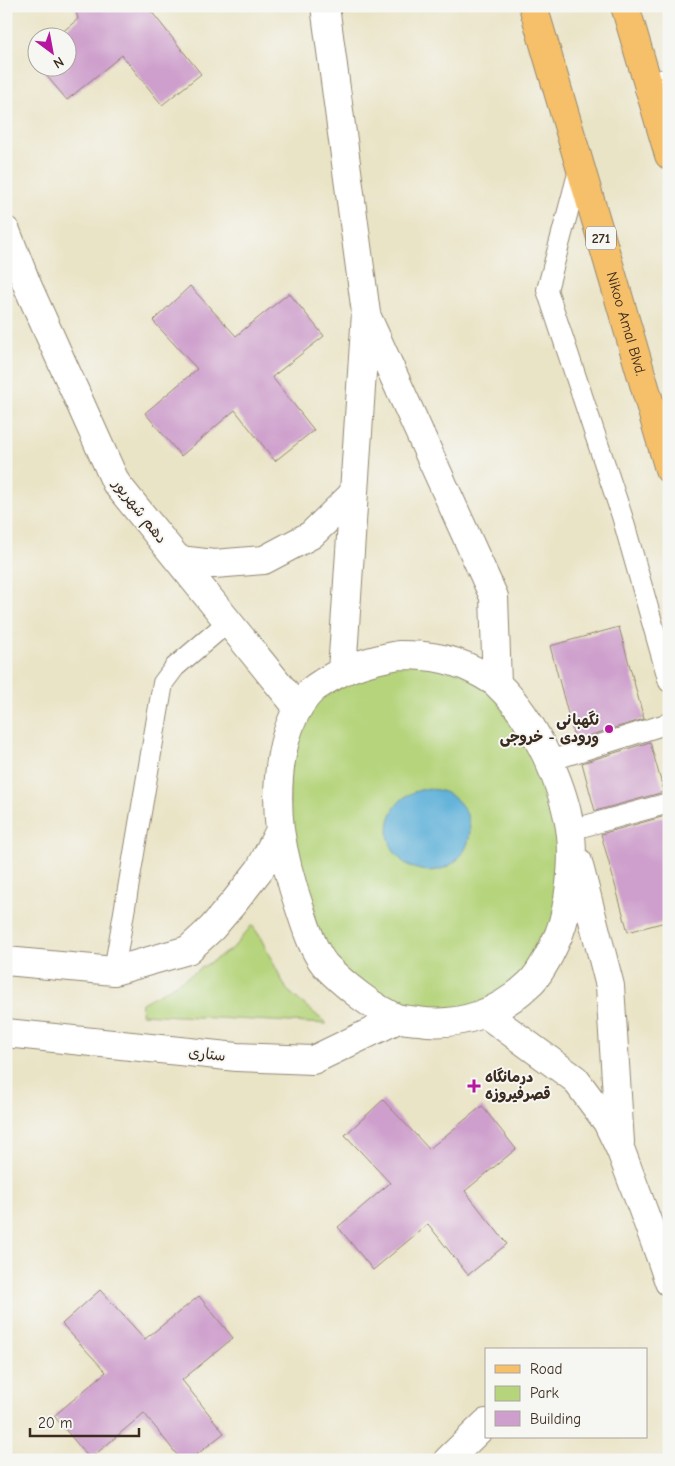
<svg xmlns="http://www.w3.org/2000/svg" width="675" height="1466" viewBox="0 0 675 1466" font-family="'Comic Neue','Playpen Sans Arabic',sans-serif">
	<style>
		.green { fill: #b5d47b; stroke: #787f4c }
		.water { fill: #5eb1d9; stroke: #4c6e7c }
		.building { fill: #ce9fcc }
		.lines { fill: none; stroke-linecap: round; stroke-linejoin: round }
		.lane-casing { stroke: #928772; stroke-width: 22 }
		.street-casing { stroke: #928772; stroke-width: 30 }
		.primary-casing { stroke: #928772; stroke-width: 30 }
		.lane { stroke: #fff; stroke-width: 20 }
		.street { stroke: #fff; stroke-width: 28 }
		.primary { stroke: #f6c06b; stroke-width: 28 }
		.poi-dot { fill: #b5179e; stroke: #f6f6f2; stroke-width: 2 }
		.labels { text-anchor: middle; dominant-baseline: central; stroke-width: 4; stroke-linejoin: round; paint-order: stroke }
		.shield { fill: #f6f6f2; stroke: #73675e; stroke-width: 1 }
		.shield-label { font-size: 14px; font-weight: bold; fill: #3b2a1e }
		.street-label { font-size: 15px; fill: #3b2a1e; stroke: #f6f6f2 }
		.poi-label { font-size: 15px; font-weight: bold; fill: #3b2a1e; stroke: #f6f6f2; text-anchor: end }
	</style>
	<rect width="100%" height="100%" fill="#f6f6f2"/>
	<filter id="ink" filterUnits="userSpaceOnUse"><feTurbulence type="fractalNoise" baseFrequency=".02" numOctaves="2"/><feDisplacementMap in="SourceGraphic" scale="10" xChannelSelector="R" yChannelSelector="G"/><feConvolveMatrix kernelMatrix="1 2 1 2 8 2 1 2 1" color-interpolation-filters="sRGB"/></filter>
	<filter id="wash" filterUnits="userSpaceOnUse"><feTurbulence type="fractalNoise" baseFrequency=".0096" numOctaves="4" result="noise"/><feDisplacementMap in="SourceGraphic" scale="20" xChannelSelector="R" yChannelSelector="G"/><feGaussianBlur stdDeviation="1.12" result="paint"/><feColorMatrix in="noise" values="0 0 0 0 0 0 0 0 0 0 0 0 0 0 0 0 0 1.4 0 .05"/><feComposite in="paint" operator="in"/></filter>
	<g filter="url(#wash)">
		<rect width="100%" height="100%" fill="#eae4c7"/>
		<!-- green -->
		<path class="green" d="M 439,657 L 522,713 L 571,869 L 531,983 L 429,1023 L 345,983 L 291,883 L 288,731 L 342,671 Z
			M 252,925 L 259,935 L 287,990 L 327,1024 L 141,1014 L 142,1003 L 168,989 L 233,948 Z"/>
		<!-- water -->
		<path class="water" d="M388 830a41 41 0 1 1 82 0a41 41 0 1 1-82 0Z"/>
		<g id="blocks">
			<!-- building -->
			<path class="building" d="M 75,6 L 147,6 L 201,74 L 162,105 L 122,55 L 67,100 L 40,68 L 68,68 L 68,38 L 55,38 L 78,19 Z
				M 190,286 L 236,336 L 289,293 L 324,336 L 272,377 L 314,430 L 275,461 L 235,410 L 181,456 L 145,413 L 197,369 L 153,321 Z
				M 619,627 L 644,719 L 575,740 L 550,646 Z
				M 650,742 L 664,792 L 595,811 L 582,763 Z
				M 669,815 L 669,921 L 628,932 L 601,834 Z
				M 383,1100 L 429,1149 L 482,1106 L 516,1149 L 465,1191 L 507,1244 L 468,1275 L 428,1224 L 373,1270 L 338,1227 L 390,1183 L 345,1135 Z
				M 100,1290 L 145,1339 L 199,1296 L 233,1338 L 182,1380 L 224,1433 L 190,1460 L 181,1460 L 144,1413 L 90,1459 L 54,1416 L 106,1372 L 62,1324 Z"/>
		</g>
	</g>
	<g filter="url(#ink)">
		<use href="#blocks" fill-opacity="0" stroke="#928772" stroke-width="1"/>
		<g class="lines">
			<!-- lane casing -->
			<g class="lane-casing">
				<path id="lane" d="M 580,166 L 547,290 L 622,516 L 669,682
					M 549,761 L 669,723
					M 570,830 L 669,803
					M 114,971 L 163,683 L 175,667 L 228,622"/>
			</g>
			<!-- street casing -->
			<g class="street-casing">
				<path id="street" d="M 325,6 L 366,313 L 342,671
					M 649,88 L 669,82
					M 6,231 L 28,287 L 116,483 L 298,708
					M 367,317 L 494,597 L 497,684
					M 179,560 L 214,564 L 264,560 L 311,535 L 353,494
					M 399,655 C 432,655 456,659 485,676 C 489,679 495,681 498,685 C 534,719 565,786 571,835 C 574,863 569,909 559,934 C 553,948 540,975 529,984 C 499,1013 460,1027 418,1021 C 411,1020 404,1020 397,1018 C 374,1009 342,983 325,965 C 313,950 307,930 301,912 C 292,886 284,858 280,830 C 275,786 279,723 312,690 C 316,686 321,684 325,681 C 349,666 372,660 399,655 Z
					M 578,862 L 610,986 L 620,1142
					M 6,961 L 114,971 L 188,950 L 212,928 L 235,901 L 260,869 L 280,830
					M 486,1014 L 575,1079 L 607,1122 L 621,1151 L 659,1253 L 669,1282
					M 6,1033 L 237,1057 L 313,1060 L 398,1019
					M 448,1460 L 486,1423"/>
			</g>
			<!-- primary casing -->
			<g class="primary-casing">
				<g id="primary">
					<path id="s1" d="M 533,6 L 669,469"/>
					<path d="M 625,6 L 669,155"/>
				</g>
			</g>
			<!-- lane -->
			<use href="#lane" class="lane"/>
			<!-- street -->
			<use href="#street" class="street"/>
			<!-- primary -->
			<use href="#primary" class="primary"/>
		</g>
	</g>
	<!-- markers -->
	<g class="poi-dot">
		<circle cx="609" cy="729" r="5"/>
		<path d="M471.5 1078.5h5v5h5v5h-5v5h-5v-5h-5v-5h5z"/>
	</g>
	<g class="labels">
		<!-- shield labels -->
		<rect class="shield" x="586" y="226.5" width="30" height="23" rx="4"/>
		<g class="shield-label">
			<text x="601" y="238">271</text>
		</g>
		<!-- street labels -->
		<g class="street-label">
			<text stroke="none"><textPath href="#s1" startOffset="331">Nikoo Amal Blvd.</textPath></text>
			<text transform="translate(140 511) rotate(52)">دهم شهریور</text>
			<text transform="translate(207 1054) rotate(6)">ستاری</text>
		</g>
		<!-- poi labels -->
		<g class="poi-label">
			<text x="599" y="720">نگهبانی<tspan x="599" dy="17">ورودی - خروجی</tspan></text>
			<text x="485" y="1077" text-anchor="start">درمانگاه<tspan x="485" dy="17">قصرفیروزه</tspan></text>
		</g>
	</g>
	<!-- margin -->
	<rect width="675" height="1466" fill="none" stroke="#f6f6f2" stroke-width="25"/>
	<!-- legend -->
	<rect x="485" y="1348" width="162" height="90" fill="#f6f6f2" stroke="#aba49d"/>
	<rect x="495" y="1365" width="25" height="8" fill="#f6c06b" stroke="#aba49d"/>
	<text x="530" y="1374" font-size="15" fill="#3b2a1e">Road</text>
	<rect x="495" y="1386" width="25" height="15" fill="#b5d47b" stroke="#aba49d"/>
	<text x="530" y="1398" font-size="15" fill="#3b2a1e">Park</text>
	<rect x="495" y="1411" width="25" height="15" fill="#ce9fcc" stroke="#aba49d"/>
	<text x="530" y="1424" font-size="15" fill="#3b2a1e">Building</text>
	<!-- north arrow -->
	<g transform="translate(52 52) rotate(148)"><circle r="24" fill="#f6f6f2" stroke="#aba49d"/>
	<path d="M0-4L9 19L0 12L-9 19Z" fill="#b5179e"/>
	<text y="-8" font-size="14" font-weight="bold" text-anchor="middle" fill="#3b2a1e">N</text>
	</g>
	<!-- scale -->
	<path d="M30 1428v8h109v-8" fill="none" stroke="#3b2a1e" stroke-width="2.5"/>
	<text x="38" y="1428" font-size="15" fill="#3b2a1e" stroke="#f6f6f2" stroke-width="4" paint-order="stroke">20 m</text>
</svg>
